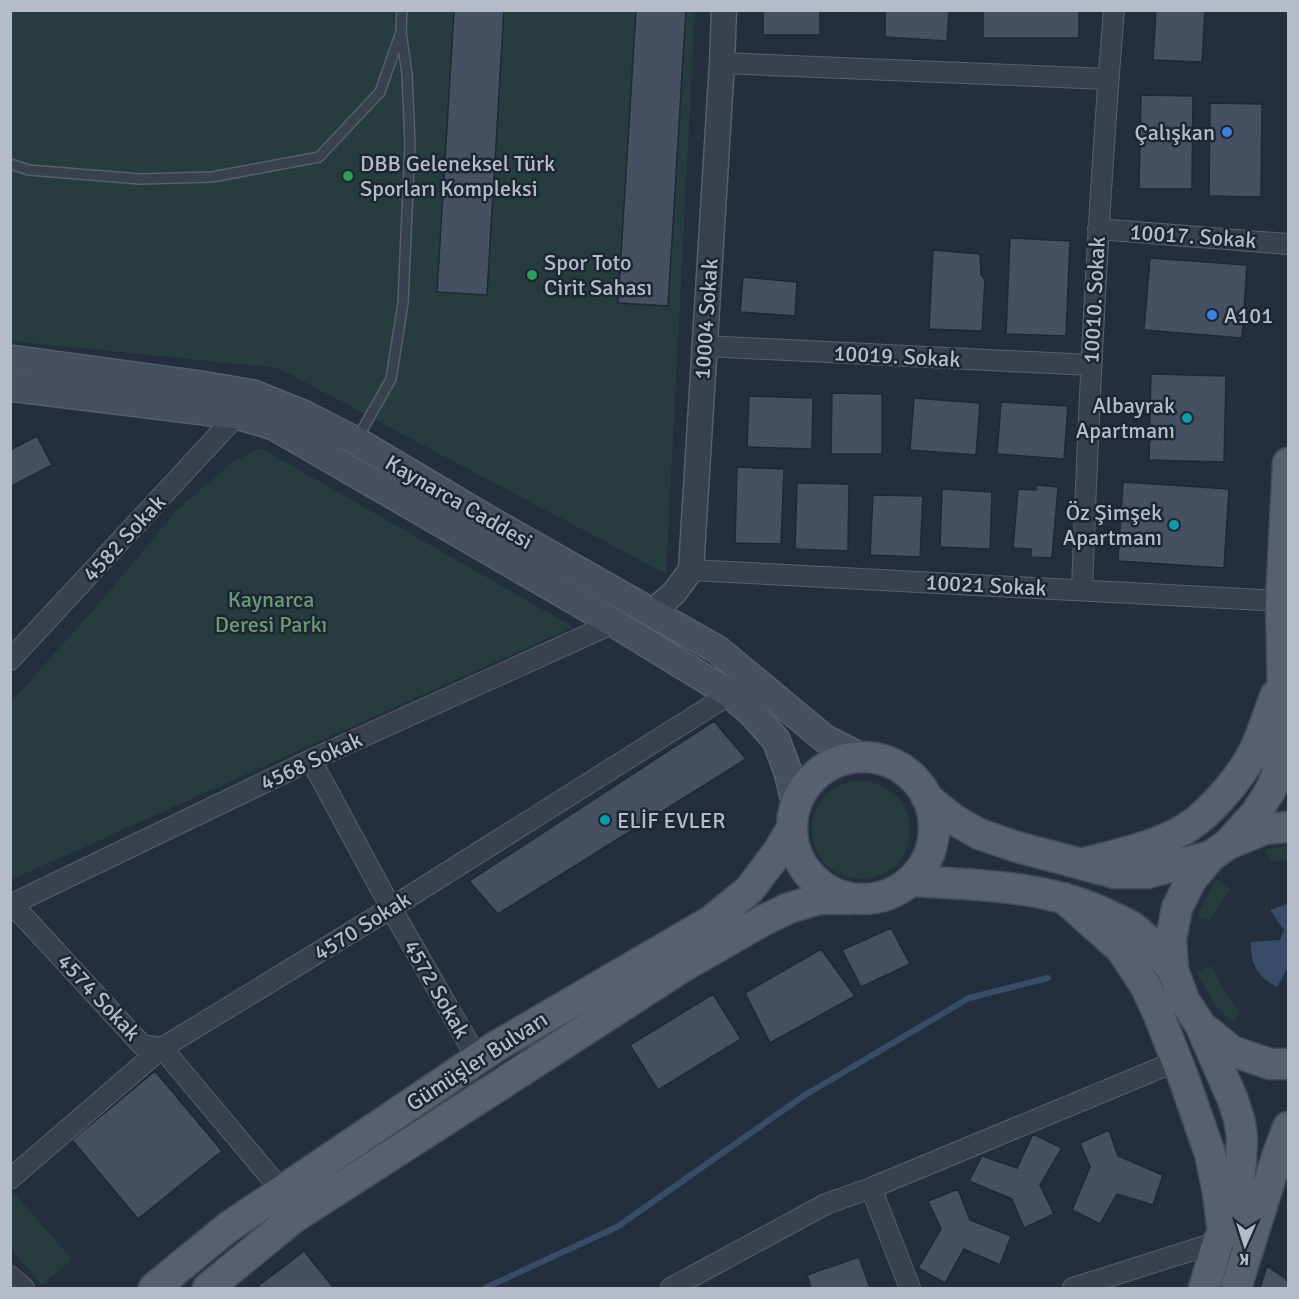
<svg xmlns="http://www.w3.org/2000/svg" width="1299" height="1299" viewBox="0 0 1299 1299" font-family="Signika,sans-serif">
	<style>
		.green { fill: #263c3f }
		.water { fill: #394c67 }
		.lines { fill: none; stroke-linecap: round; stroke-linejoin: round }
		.stream { stroke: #394c67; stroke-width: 6 }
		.building { fill: #455162; stroke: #1f2835; stroke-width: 1.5 }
		.service-casing { stroke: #565f6c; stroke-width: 12 }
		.minor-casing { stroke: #565f6c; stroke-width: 22 }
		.tertiary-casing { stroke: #565f6c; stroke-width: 27 }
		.secondary-casing { stroke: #565f6c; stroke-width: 30 }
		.primary-casing { stroke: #414a57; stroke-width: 33 }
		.service { stroke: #38414e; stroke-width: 9 }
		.minor { stroke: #38414e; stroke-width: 20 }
		.tertiary { stroke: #38414e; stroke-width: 24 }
		.secondary { stroke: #465061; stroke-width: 27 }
		.primary { stroke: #56606e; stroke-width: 30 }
		.shop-dot { fill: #3f7fe0; stroke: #1d2633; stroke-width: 2 }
		.leisure-dot { fill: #2e9e5b; stroke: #1d2633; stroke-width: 2 }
		.culture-dot { fill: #0f9aa8; stroke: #1d2633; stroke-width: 2 }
		.labels { text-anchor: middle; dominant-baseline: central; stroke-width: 5; stroke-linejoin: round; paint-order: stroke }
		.poi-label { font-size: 22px; fill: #b4bcc9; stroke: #1d2633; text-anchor: start }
		.street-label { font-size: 22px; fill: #b4bcc9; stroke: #1d2633 }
		.park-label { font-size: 22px; fill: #6b9a76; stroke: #1d2633 }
	</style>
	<rect width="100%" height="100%" fill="#242f3e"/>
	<!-- green -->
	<path class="green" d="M 10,11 L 695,11 L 666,574 L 278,368 L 11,341 Z
		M 261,448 L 573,627 L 11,880 L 11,702 L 96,607 L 179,508 L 233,462 Z
		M812 830a49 49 0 1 1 98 0a49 49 0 1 1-98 0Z
		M 1288,846 L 1288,859 L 1271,862 L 1265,850 L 1270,848 Z
		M 1217,880 L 1230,889 L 1215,911 L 1211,920 L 1202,919 L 1198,914 L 1214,883 Z
		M 1212,966 C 1218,984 1229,998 1240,1013 L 1233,1023 L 1217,1008 L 1199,977 L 1198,971 L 1205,968 Z
		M 14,1193 L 72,1259 L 42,1285 L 11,1249 L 11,1196 Z"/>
	<!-- water -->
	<path class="water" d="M 1288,904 L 1288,967 L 1277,987 C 1258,977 1250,965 1251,942 L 1280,940 L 1284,930 L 1270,910 Z"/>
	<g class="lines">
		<!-- stream -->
		<path class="stream" d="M 485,1288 L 617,1227 L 805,1095 L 969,998 L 1048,978"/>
	</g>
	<!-- building -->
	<path class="building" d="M 454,10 L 504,10 L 487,295 L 437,292 Z
		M 636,10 L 686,10 L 668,306 L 618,303 Z
		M 763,10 L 863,10 L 863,12 L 820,12 L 820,35 L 763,35 Z
		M 885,10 L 949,10 L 947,41 L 885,37 Z
		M 983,10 L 1079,10 L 1079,38 L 983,38 Z
		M 1156,10 L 1205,10 L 1202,62 L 1153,60 Z
		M 1141,95 L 1193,96 L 1192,189 L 1139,189 Z
		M 1210,103 L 1262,104 L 1261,197 L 1209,196 Z
		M 1010,238 L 1070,241 L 1066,336 L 1006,334 Z
		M 933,250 L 980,254 L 981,275 L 985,280 L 982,331 L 929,329 Z
		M 1150,258 L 1247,265 L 1242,338 L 1144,330 Z
		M 743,277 L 797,282 L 795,316 L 740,312 Z
		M 1151,374 L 1226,376 L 1224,462 L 1149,460 Z
		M 832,393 L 882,394 L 882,454 L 831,454 Z
		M 749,396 L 813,398 L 812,449 L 747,447 Z
		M 914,398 L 980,403 L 976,455 L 910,450 Z
		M 1001,402 L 1068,406 L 1064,459 L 997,454 Z
		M 37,436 L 52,465 L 10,487 L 10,450 Z
		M 737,467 L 784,469 L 781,544 L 735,543 Z
		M 1123,482 L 1229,489 L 1224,568 L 1118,561 Z
		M 797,483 L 849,484 L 848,551 L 795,549 Z
		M 1036,485 L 1058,487 L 1052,558 L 1031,557 L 1031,549 L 1013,548 L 1018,489 L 1036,490 Z
		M 942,489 L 992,492 L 990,549 L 940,547 Z
		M 873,495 L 923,496 L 920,557 L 870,555 Z
		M 714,721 L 746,759 L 498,914 L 469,881 Z
		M 891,928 L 910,964 L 861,987 L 842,950 Z
		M 821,949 L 855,996 L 770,1043 L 745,993 Z
		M 713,994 L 741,1039 L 658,1090 L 630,1045 Z
		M 155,1071 L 222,1151 L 138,1219 L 72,1140 Z
		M 1109,1130 L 1118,1156 L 1163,1175 L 1153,1205 L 1117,1194 L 1100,1224 L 1072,1210 L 1090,1167 L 1080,1143 Z
		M 1033,1134 L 1062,1148 L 1040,1185 L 1054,1214 L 1024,1228 L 1012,1199 L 969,1181 L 982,1156 L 1017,1168 Z
		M 958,1189 L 970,1220 L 1011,1236 L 1000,1265 L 964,1249 L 945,1283 L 918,1268 L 941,1229 L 928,1201 Z
		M 304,1251 L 334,1288 L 260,1288 L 258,1286 Z
		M 859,1257 L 870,1288 L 811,1288 L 807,1275 Z
		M 1267,1266 L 1286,1279 L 1288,1282 L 1288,1288 L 1260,1288 Z"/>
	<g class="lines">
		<!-- service casing -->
		<g class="service-casing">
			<path id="service" d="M 10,164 L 29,170 L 140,179 L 212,177 L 319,157 L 380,92 L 401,32
				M 357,439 L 391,379 L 403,303 L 410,144 L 407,74 L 401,32 L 402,10"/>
		</g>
		<!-- minor casing -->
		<g class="minor-casing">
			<path id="minor" d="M 722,63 L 1108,79
				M 1098,229 L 1288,244
				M 704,346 L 1091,365
				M 691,570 L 1281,601
				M 1082,590 C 1089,397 1098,203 1114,10
				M 10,660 L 237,415
				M 311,760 L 391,908 L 477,1058
				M 12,904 L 142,1045 L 162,1048 L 282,1191
				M 10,905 L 311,760 L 614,623
				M 10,1179 L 162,1048 L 391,908 L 730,694
				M 871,1188 L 910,1288
				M 10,1276 L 24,1288
				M 671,1288 L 826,1204 L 871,1188 L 1177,1061
				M 1073,1288 L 1218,1242"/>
		</g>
		<!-- tertiary casing -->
		<g class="tertiary-casing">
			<path id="tertiary" d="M 652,612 L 674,593 L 691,570 L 722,63 L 724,10"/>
		</g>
		<!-- secondary casing -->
		<g class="secondary-casing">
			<path id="secondary" d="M 10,359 L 201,385 L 253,394 L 305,415 L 356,441 L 482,516 L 718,650 L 825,739 L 861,757
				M 10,387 L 237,415 L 274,426 L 614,623 L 730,694 L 751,712 L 776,740 L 788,772 L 796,804"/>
		</g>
		<!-- primary casing -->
		<g class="primary-casing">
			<path id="primary" d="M792 828a71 71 0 1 1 142 0a71 71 0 1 1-142 0Z
				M 927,798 L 953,819 L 979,834 L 1017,847 L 1115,873 L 1147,873 L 1211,856
				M 1288,827 L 1265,829 L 1228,844 L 1211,856 L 1191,880 L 1177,908 L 1171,939 L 1173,970 L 1184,1000 L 1201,1026 L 1232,1051 L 1270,1064 L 1288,1064
				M 1228,844 L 1256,813 L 1270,791 L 1276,778 L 1279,762 L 1283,696 L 1281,601 L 1288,463
				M 1085,863 C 1118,854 1155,847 1185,829 C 1211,813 1243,775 1256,747 C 1263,731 1269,713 1275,696
				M 910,881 C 978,885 1051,885 1112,917 C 1119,920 1126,923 1132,927 C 1148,939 1161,955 1173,970
				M 1064,898 L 1121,949 L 1146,987 L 1158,1013 L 1184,1079 L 1210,1154 L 1218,1193 L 1223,1232
				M 1202,1029 L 1233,1100 L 1239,1119 L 1242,1137 L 1241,1162 L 1238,1186 L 1223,1232 L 1218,1242 L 1204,1288
				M 154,1288 L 227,1228 L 495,1047 L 711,921 L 749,890 L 777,853 L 791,830
				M 208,1288 L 292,1219 L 684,966 L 764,920 L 789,908 L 819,899 L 849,899
				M 1236,1288 L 1278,1154 L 1288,1127"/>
		</g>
		<!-- service -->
		<use href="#service" class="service"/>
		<!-- minor -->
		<use href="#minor" class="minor"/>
		<!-- tertiary -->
		<use href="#tertiary" class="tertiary"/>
		<!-- secondary -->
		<use href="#secondary" class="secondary"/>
		<!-- primary -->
		<use href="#primary" class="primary"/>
	</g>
	<!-- markers -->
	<g class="shop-dot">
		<circle cx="1227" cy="132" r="6"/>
		<circle cx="1212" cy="315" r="6"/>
	</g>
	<g class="leisure-dot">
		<circle cx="348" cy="176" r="6"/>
		<circle cx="532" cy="275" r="6"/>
	</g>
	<g class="culture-dot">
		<circle cx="1187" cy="418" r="6"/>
		<circle cx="1174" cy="525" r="6"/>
		<circle cx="605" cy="820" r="6"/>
	</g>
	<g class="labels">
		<!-- poi labels -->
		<g class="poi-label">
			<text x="1215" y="132" text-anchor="end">Çalışkan</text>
			<text x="360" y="163">DBB Geleneksel Türk<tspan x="360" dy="25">Sporları Kompleksi</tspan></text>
			<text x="544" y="262">Spor Toto<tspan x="544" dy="25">Cirit Sahası</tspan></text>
			<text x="1224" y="315">A101</text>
			<text x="1175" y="405" text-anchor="end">Albayrak<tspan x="1175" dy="25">Apartmanı</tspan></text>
			<text x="1162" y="512" text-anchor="end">Öz Şimşek<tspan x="1162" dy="25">Apartmanı</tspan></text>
			<text x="617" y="820">ELİF EVLER</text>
		</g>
		<!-- street labels -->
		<g class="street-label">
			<text transform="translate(1193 236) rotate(4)">10017. Sokak</text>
			<text transform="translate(1094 300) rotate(-87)">10010. Sokak</text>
			<text transform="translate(706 319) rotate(-86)">10004 Sokak</text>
			<text transform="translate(897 356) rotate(3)">10019. Sokak</text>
			<text transform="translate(459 502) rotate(30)">Kaynarca Caddesi</text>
			<text transform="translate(124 538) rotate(-47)">4582 Sokak</text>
			<text transform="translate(986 585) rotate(3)">10021 Sokak</text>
			<text transform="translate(311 761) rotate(-25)">4568 Sokak</text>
			<text transform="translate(362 926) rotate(-32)">4570 Sokak</text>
			<text transform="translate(437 989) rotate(60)">4572 Sokak</text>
			<text transform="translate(99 997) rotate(47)">4574 Sokak</text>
			<text transform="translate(477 1061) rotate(-33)">Gümüşler Bulvarı</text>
		</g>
		<!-- park labels -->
		<g class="park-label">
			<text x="271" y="599">Kaynarca<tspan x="271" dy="25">Deresi Parkı</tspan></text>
		</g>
	</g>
	<!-- border -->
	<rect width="1299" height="1299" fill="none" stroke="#b4bcc9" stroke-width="24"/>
	<!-- north arrow -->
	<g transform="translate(1245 1245) rotate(183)" stroke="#1d2633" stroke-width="4.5" paint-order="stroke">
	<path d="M0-4.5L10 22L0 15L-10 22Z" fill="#b4bcc9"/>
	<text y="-9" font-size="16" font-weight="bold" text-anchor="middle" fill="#b4bcc9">K</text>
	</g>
</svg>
